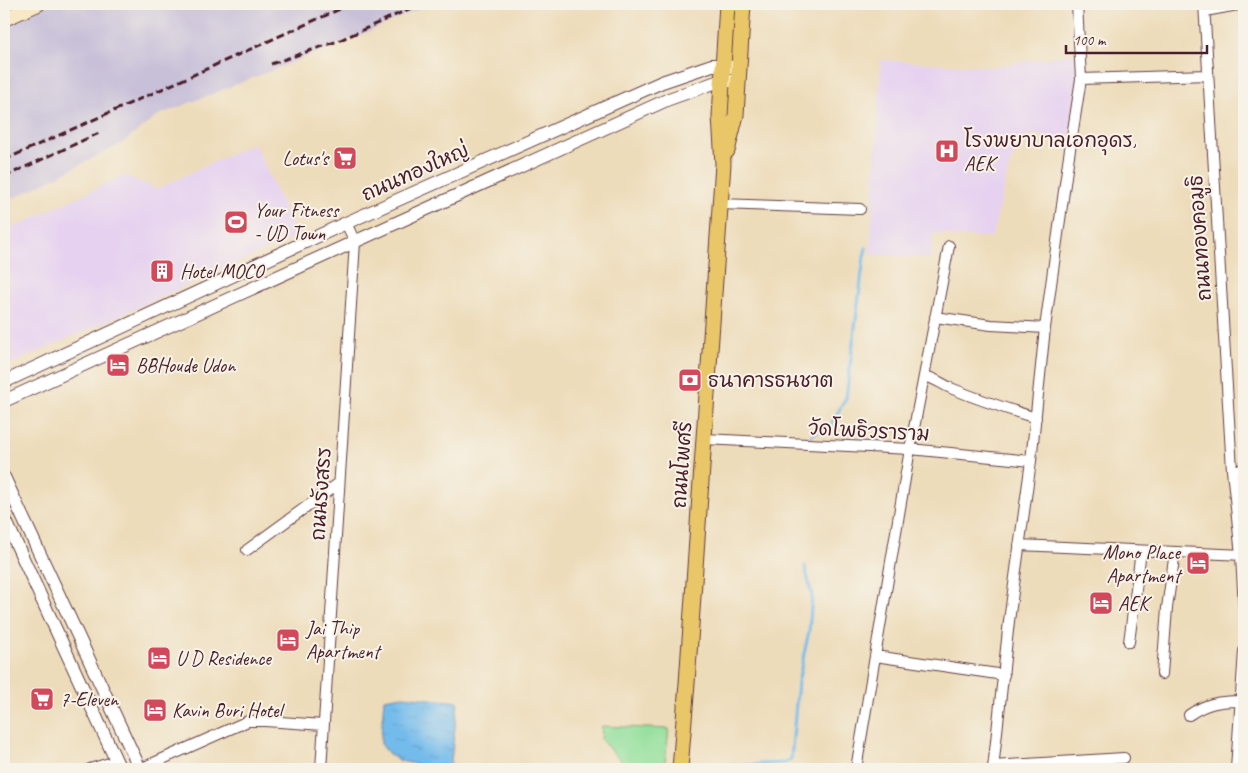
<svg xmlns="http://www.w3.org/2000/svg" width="1248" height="773" viewBox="0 0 1248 773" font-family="Caveat,'Playpen Sans Thai',sans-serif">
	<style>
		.built { fill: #e6d2f0 }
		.railway { fill: #c8bfd8 }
		.garden { fill: #93df9b; stroke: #6e7f63 }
		.water { fill: url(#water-ripples); stroke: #5e6d8b }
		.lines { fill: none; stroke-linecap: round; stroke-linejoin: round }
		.stream { stroke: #73bbeb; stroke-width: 3 }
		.minor-casing { stroke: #623b40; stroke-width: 12 }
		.tertiary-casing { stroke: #623b40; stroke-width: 14 }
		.secondary-casing { stroke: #623b40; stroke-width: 16 }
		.primary-casing { stroke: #623b40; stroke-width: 17 }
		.minor { stroke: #fff; stroke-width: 10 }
		.tertiary { stroke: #fff; stroke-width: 12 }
		.secondary { stroke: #f6e9c3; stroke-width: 14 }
		.primary { stroke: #e9c769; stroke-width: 15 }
		.rail { stroke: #4a1f2b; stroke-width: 3; stroke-dasharray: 8 4; stroke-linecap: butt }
		.labels { text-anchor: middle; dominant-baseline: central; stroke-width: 4; stroke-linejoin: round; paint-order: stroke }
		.poi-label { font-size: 20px; fill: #4a1f2b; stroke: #f7f3e8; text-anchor: start }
		.street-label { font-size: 20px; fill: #4a1f2b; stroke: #f7f3e8 }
	</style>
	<defs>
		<pattern id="water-ripples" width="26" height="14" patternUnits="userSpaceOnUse" patternTransform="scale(1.25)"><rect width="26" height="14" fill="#73bbeb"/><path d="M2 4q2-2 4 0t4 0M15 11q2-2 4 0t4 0" fill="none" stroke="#65a0ca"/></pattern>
	</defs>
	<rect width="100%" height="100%" fill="#f7f3e8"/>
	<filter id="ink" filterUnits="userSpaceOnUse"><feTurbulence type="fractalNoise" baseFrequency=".02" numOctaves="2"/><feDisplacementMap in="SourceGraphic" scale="10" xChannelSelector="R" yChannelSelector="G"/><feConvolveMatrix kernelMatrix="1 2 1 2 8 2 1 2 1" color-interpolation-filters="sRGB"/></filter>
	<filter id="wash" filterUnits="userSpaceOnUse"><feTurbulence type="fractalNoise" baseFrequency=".0096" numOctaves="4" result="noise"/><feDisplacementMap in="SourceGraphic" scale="20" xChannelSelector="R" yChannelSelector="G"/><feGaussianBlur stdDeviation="1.12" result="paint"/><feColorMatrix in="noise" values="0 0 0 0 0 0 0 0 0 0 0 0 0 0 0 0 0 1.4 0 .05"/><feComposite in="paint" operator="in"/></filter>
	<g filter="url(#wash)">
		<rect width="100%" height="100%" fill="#eddcba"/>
		<!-- built -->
		<path class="built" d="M 1078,53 L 1078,79 L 1069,139 L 1029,134 L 1010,163 L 992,237 L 955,237 L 948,234 L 933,234 L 931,258 L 870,254 L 881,60 L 993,67 Z
			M 254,143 L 297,236 L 4,367 L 4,232 L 124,175 L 157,189 Z"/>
		<!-- railway -->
		<path class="railway" d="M 50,4 L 429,4 L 361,35 L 159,115 L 121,144 L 28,191 L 4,202 L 4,25 Z"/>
		<!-- garden -->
		<path class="garden" d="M 602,726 L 669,729 L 664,769 L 629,769 L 601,740 Z"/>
		<!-- water -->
		<path class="water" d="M 403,696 L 458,702 L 450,769 L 438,769 L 401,761 L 390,755 L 381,744 L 381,736 L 384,699 Z"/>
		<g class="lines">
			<!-- stream -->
			<path class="stream" d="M 810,437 L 815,433 L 830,426 L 846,398 L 864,257 L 866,248
				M 705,767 L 784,763 L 791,759 L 798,682 L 809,631 L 812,596 L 805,566"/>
		</g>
	</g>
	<g filter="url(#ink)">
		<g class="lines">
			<!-- minor casing -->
			<g class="minor-casing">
				<path id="minor" d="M 1204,4 L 1232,470 L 1241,555 L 1244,608
					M 1205,11 L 1243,4
					M 1081,79 L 1208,75
					M 720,204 L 860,209
					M 935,317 L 991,325 L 1045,328
					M 924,376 C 935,378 943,385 953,389 C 980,400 1007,409 1036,418
					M 704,439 L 910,449 L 1031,461
					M 1232,470 L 1244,470
					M 1019,545 L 1244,555
					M 247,550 L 339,483
					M 1129,642 L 1141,551
					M 875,656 L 1004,675
					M 1162,674 L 1167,608 L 1175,552
					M 1189,715 C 1206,703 1220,701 1241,701
					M 993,766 L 1124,758
					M 90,769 L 116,761
					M 140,769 L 248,721 L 265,721 L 324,725
					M 321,769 L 355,242 L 346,223
					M 856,769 L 910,449 L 949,246
					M 993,769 L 1009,621 L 1031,461 L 1045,328 L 1068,162 L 1081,79 L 1077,4
					M 1236,769 L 1244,651"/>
			</g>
			<!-- tertiary casing -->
			<g class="tertiary-casing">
				<path id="tertiary" d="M 4,382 L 346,223 L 662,82 L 712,65 L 724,65 L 739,69
					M 4,401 L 669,99 L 722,80 L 738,82
					M 4,477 L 140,769
					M 4,517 L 120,769"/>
			</g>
			<!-- secondary casing -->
			<g class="secondary-casing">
				<path id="secondary" d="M 4,19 L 38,4"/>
			</g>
			<!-- primary casing -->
			<g class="primary-casing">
				<path id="primary" d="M 727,151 L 736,115 L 743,4
					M 680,769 L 687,683 L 723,164 L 720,116 L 727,4"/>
			</g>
			<!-- minor -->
			<use href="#minor" class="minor"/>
			<!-- tertiary -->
			<use href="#tertiary" class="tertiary"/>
			<!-- secondary -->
			<use href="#secondary" class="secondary"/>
			<!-- primary -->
			<use href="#primary" class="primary"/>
			<!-- rail -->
			<path class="rail" d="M 271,64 L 338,41 L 420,4
				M 4,160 L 351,4
				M 4,177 L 99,133"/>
		</g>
	</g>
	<!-- icons -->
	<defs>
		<g id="hospital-square" transform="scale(1.25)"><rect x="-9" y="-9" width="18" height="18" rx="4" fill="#d1495b" stroke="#f7f3e8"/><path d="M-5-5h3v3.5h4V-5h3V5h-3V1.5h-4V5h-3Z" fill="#fff"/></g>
		<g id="supermarket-square" transform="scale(1.25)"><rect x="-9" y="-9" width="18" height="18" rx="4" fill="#d1495b" stroke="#f7f3e8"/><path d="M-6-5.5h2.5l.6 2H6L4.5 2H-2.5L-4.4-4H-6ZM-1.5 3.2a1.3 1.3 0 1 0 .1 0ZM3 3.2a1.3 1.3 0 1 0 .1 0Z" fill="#fff"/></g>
		<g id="stadium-square" transform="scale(1.25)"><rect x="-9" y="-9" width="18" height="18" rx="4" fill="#d1495b" stroke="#f7f3e8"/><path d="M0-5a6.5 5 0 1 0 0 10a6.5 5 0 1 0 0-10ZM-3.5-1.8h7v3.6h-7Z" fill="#fff"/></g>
		<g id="building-square" transform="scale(1.25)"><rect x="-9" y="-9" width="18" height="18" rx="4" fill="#d1495b" stroke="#f7f3e8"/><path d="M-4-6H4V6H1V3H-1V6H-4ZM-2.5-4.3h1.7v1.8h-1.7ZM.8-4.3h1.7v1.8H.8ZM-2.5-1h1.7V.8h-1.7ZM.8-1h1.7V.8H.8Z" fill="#fff"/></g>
		<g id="hotel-square" transform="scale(1.25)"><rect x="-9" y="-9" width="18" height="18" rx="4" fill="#d1495b" stroke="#f7f3e8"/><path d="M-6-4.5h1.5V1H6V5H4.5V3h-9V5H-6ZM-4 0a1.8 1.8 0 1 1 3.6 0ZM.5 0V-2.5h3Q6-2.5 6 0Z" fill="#fff"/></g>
		<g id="bank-square" transform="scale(1.25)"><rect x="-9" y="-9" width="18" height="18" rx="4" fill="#d1495b" stroke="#f7f3e8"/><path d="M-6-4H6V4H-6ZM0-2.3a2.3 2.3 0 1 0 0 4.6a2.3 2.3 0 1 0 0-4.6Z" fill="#fff"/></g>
	</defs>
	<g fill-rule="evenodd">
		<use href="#hospital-square" x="947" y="151"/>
		<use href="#supermarket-square" x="345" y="158"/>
		<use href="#stadium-square" x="236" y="222"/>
		<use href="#building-square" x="162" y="271"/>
		<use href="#hotel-square" x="118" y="365"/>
		<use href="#bank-square" x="690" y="380"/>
		<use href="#hotel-square" x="1198" y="563"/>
		<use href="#hotel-square" x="1101" y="603"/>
		<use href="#hotel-square" x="288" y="640"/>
		<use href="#hotel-square" x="159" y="658"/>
		<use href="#supermarket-square" x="42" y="699"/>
		<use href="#hotel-square" x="155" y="710"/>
	</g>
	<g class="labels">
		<!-- poi labels -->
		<g class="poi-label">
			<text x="964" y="140">โรงพยาบาลเอกอุดร,<tspan x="964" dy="23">AEK</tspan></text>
			<text x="328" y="158" text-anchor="end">Lotus's</text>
			<text x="254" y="210">Your Fitness<tspan x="254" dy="23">- UD Town</tspan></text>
			<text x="180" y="271">Hotel MOCO</text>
			<text x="136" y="365">BBHoude Udon</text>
			<text x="708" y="380">ธนาคารธนชาต</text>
			<text x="1180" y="552" text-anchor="end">Mono Place<tspan x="1180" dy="23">Apartment</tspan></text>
			<text x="1118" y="603">AEK</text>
			<text x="306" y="628">Jai Thip<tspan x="306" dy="23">Apartment</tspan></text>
			<text x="176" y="658">U D Residence</text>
			<text x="60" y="699">7-Eleven</text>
			<text x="172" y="710">Kavin Buri Hotel</text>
		</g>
		<!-- street labels -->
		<g class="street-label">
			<text transform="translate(415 172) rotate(-24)">ถนนทองใหญ่</text>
			<text transform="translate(1200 238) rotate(-94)">ถนนทองคอมูธิ</text>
			<text transform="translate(869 431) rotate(3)">วัดโพธิวราราม</text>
			<text transform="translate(682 465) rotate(-86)">ถนนโพศรี</text>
			<text transform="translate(321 494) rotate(-86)">ถนนรังสรร</text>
		</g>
	</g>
	<!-- margin -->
	<rect width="1248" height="773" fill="none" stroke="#f7f3e8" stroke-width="20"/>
	<!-- scale -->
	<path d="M1066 45v8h141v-8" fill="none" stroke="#4a1f2b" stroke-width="2.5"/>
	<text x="1073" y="45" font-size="15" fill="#4a1f2b" stroke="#f7f3e8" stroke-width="4" paint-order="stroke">100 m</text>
</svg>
